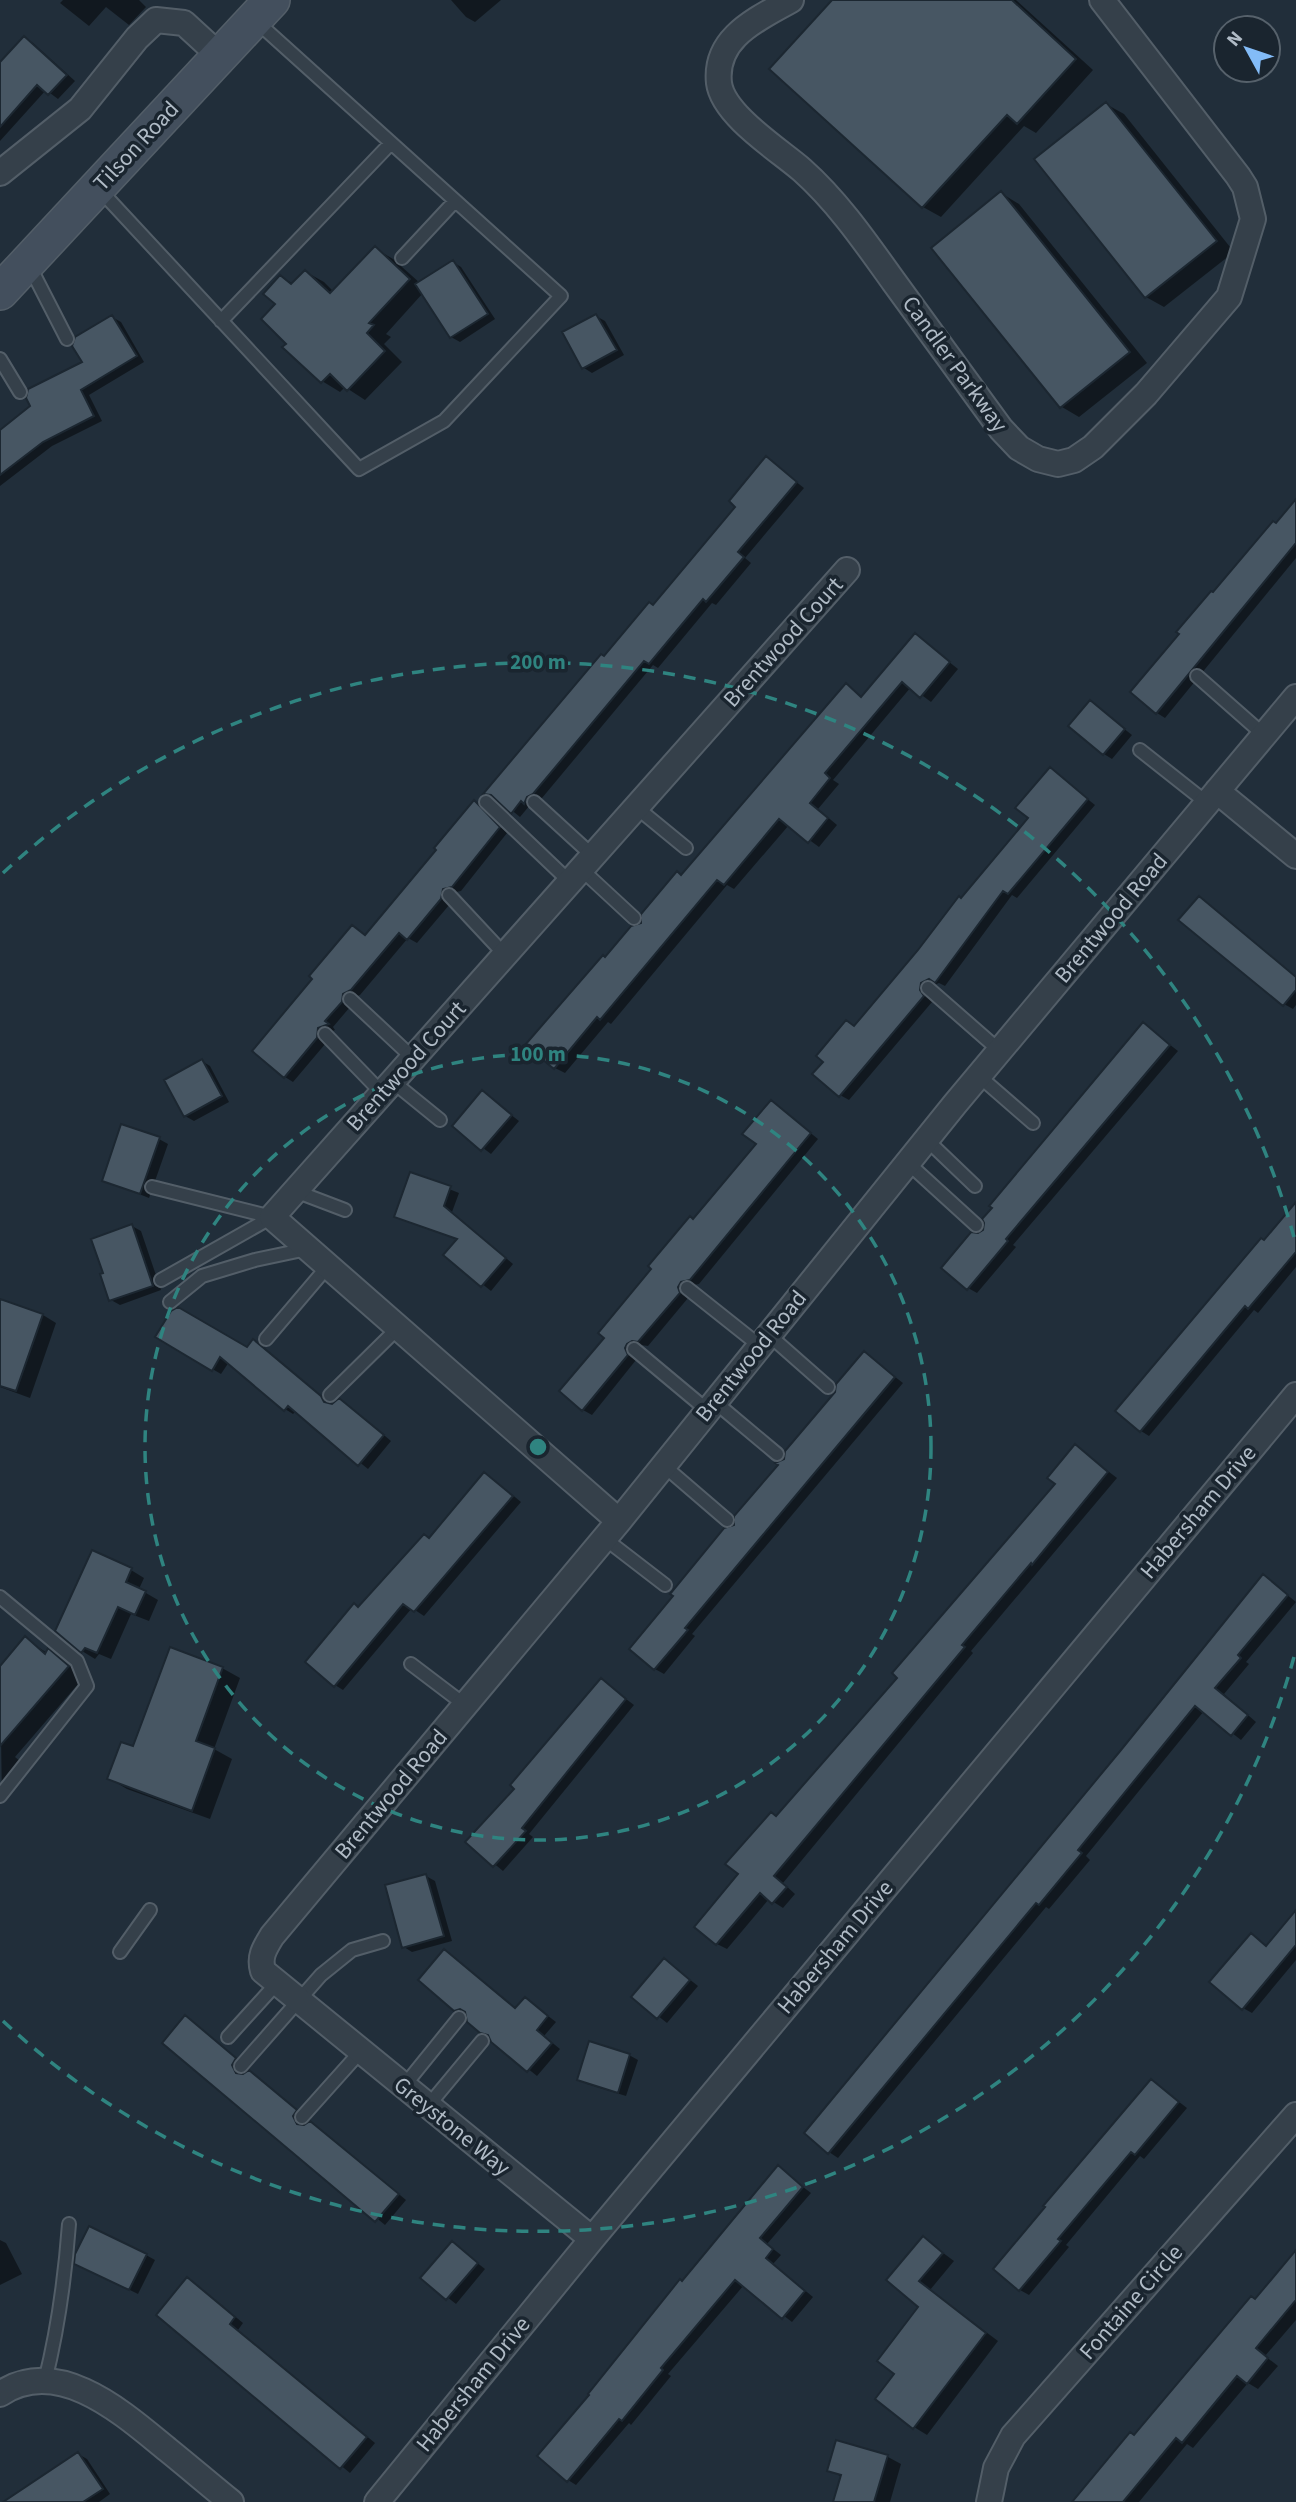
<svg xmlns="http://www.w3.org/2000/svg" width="1296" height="2502" viewBox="0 0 1296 2502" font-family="'Source Sans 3',sans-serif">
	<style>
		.shadow { fill: #0007 }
		.building { fill: #475663; stroke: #1c2731; stroke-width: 2 }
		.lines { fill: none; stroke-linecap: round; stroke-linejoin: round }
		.lane-casing { stroke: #535e68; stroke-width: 16 }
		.street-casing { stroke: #535e68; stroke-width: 28 }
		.secondary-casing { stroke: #535e68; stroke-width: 38 }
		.lane { stroke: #35404a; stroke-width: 12 }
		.street { stroke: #35404a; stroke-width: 24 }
		.secondary { stroke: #434f5d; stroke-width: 35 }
		.ring { fill: none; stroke: #2f8480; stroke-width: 3.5; stroke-dasharray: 12 9 }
		.labels { text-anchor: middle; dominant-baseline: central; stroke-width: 7; stroke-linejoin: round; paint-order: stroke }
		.street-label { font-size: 23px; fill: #b0bbc6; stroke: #1a252f }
		.centre { fill: #2f8480; stroke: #1a252f; stroke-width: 3.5 }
		.ring-label { font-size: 21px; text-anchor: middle; font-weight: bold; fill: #2f8480; stroke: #1a252f; stroke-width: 7; stroke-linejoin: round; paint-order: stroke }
	</style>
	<rect width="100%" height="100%" fill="#212e3a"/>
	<!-- shadow -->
	<path class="shadow" d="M 63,0 L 139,0 L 146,7 L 129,25 L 106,7 L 89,26 L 60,3 Z
		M 451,0 L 501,0 L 475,22 L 466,17 Z
		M 852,0 L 1016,0 L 1093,70 L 1036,133 L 1024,126 L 941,217 L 923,207 L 771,69 Z
		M 24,38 L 33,43 L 75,81 L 58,99 L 46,90 L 0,141 L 0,65 Z
		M 1106,104 L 1124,114 L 1234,252 L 1164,307 L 1146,297 Z
		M 1001,193 L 1019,204 L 1147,363 L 1079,417 L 1062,407 Z
		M 376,249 L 393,259 L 420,283 L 453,262 L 461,267 L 495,319 L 460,342 L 451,337 L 423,293 L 386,334 L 391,337 L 384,344 L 402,362 L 365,400 L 345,387 L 340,392 L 322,381 L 289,344 L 277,304 L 281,277 L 294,284 L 306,272 L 324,282 L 334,292 Z
		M 596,316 L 605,321 L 624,355 L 592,373 L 584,368 Z
		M 112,317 L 121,322 L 144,362 L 89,395 L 102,421 L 52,446 L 0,486 L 0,432 L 85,363 Z
		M 767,459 L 804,488 L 745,558 L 751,563 L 716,605 L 712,603 L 658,668 L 653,665 L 542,798 L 530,805 L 520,817 L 498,799 L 486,793 L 605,658 L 654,607 L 738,507 Z
		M 1296,502 L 1296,558 L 1165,718 L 1157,713 L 1181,634 L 1213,594 Z
		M 915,635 L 958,669 L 931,702 L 911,687 L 833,780 L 839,784 L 818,809 L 837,825 L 819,847 L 789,825 L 734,889 L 727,885 L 611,1024 L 608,1022 L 565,1073 L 555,1068 L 606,958 L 642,925 L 846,686 L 863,697 Z
		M 1090,702 L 1132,735 L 1112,759 L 1104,754 Z
		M 1050,769 L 1095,805 L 1017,898 L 1012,895 L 945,986 L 939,983 L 929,987 L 928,996 L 932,1002 L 849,1100 L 840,1095 L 855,1027 L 1031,818 Z
		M 475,802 L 486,808 L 488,815 L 507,833 L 461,891 L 451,893 L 450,904 L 417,943 L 408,938 L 360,995 L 352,998 L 350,1007 L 333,1027 L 335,1030 L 327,1033 L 326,1043 L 293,1082 L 285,1077 L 315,979 L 353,927 L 366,936 L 439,849 Z
		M 1199,898 L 1296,977 L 1296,1005 L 1293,1009 L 1284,1004 Z
		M 1143,1024 L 1178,1051 L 1013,1245 L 1016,1247 L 977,1293 L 968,1288 L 978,1235 L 984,1231 Z
		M 202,1061 L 210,1066 L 229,1102 L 194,1121 L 185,1116 Z
		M 482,1092 L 519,1121 L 491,1154 L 454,1126 Z
		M 772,1102 L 818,1139 L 699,1284 L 689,1286 L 686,1293 L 688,1298 L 648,1346 L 641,1345 L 635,1349 L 633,1354 L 636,1360 L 592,1415 L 583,1410 L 561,1391 L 758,1144 Z
		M 159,1139 L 168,1144 L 149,1198 L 104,1180 Z
		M 412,1174 L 459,1193 L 452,1212 L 513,1264 L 491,1291 L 446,1255 L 459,1240 L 405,1221 Z
		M 1296,1204 L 1296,1267 L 1258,1313 L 1254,1310 L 1149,1436 L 1141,1431 L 1264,1242 Z
		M 132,1226 L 141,1231 L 161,1290 L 120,1305 L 111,1300 Z
		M 0,1301 L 43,1315 L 56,1323 L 30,1398 L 0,1387 Z
		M 157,1337 L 247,1349 L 254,1341 L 331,1406 L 339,1400 L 348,1405 L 391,1441 L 368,1469 L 296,1411 L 293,1414 L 285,1409 L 229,1362 L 221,1374 Z
		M 864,1353 L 903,1383 L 692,1634 L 695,1636 L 664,1674 L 655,1669 L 631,1649 L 736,1526 Z
		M 1075,1446 L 1117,1478 L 971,1651 L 973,1653 L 783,1883 L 795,1894 L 783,1908 L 769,1899 L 727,1949 L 717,1944 L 696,1926 L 740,1874 L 777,1818 L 899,1677 L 1057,1484 Z
		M 493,1479 L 521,1502 L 424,1616 L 412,1608 L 343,1690 L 335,1685 L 359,1608 Z
		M 131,1570 L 144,1578 L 139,1589 L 158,1600 L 149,1621 L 131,1614 L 111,1659 L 99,1654 L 95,1659 L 82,1651 Z
		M 1264,1576 L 1296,1602 L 1246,1662 L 1249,1664 L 1224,1694 L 1256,1722 L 1241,1740 L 1204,1711 L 1086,1856 L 1090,1860 L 1049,1909 L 1046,1907 L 838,2158 L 829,2152 L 1123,1751 Z
		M 26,1639 L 47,1653 L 48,1650 L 65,1660 L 85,1676 L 15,1757 L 30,1769 L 2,1802 L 0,1668 Z
		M 222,1668 L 240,1678 L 214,1749 L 232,1759 L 210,1819 L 127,1789 L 110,1779 L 134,1748 Z
		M 601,1680 L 634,1705 L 529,1834 L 533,1837 L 503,1871 L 468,1842 L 517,1789 Z
		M 426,1876 L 435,1881 L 452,1941 L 412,1952 L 404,1947 Z
		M 1296,1913 L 1296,1960 L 1252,2013 L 1243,2008 L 1251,1935 L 1268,1947 Z
		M 445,1951 L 517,2009 L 526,1999 L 556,2022 L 544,2036 L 560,2049 L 537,2076 L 481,2031 L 467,2014 L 455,2010 Z
		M 665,1960 L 698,1986 L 667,2023 L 634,1997 Z
		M 194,2022 L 244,2065 L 240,2071 L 243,2077 L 250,2072 L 258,2077 L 305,2116 L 301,2122 L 304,2128 L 311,2123 L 319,2128 L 406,2200 L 385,2225 L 164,2043 Z
		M 629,2055 L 638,2060 L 626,2096 L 587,2084 L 579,2079 Z
		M 1152,2081 L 1187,2108 L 1144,2159 L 1140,2156 L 1066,2245 L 1069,2247 L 1029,2295 L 1020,2290 L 995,2269 Z
		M 778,2168 L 811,2193 L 767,2244 L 781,2255 L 773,2264 L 813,2297 L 792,2322 L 744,2285 L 668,2374 L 671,2376 L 631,2425 L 629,2423 L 576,2485 L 568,2480 L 683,2283 Z
		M 923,2238 L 954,2261 L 930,2290 L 998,2341 L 927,2435 L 914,2427 L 896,2374 L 921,2307 L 888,2280 Z
		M 0,2240 L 6,2243 L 22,2274 L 0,2285 Z
		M 452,2243 L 485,2269 L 456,2304 L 423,2278 Z
		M 1296,2253 L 1296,2320 L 1265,2356 L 1278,2366 L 1258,2389 L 1248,2383 L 1193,2448 L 1187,2444 L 1139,2502 L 1073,2502 L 1256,2301 Z
		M 146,2255 L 155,2260 L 138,2294 L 85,2268 Z
		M 196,2284 L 243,2323 L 238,2330 L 375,2443 L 350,2473 L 158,2315 Z
		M 837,2442 L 888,2457 L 901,2464 L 890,2502 L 835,2502 L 842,2477 L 829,2470 Z
		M 78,2454 L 87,2459 L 110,2494 L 99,2502 L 6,2502 Z"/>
	<!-- building -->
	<path class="building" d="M 832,0 L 1012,0 L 1076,59 L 1017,124 L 1007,115 L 922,208 L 769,69 Z
		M 24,36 L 67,75 L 48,95 L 37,85 L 0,127 L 0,62 Z
		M 1106,102 L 1217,241 L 1145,298 L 1034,159 Z
		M 1001,191 L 1130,352 L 1060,408 L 931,248 Z
		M 375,246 L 410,279 L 369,323 L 374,325 L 367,333 L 385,351 L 347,391 L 330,374 L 321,383 L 282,347 L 286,344 L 261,319 L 275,304 L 263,294 L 280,275 L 291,284 L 305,270 L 330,293 Z
		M 453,260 L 488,314 L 450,338 L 415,284 Z
		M 596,314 L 617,350 L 582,369 L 562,332 Z
		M 112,315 L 137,356 L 81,390 L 94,416 L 43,442 L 0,475 L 0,430 L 30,406 L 26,398 L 28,389 L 82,362 L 72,346 L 75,337 Z
		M 766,456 L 797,482 L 738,552 L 744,557 L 706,602 L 703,599 L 649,664 L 644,661 L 533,794 L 527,797 L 524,804 L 521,801 L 511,814 L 491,795 L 483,794 L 601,654 L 604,656 L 649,602 L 653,605 L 735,507 L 729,501 Z
		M 1296,499 L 1296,543 L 1156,714 L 1130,692 L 1179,634 L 1176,632 L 1211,591 L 1213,592 L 1273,521 L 1276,523 Z
		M 915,633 L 950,662 L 920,698 L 902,682 L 825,773 L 830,778 L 810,803 L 828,818 L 808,843 L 779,819 L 724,885 L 717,880 L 600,1020 L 597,1017 L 554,1069 L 525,1045 L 603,955 L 605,957 L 631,926 L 641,923 L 641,914 L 677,871 L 681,875 L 846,683 L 861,697 Z
		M 1090,700 L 1125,729 L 1103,755 L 1068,726 Z
		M 1050,767 L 1088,799 L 1008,894 L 1003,891 L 935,983 L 929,979 L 921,983 L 920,990 L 924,996 L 839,1097 L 812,1074 L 823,1062 L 816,1056 L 846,1020 L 854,1026 L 918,950 L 959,896 L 961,898 L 1028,818 L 1015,808 Z
		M 474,800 L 500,827 L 452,887 L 443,889 L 441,899 L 407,940 L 399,933 L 351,990 L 343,994 L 342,1002 L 325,1021 L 329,1024 L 318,1028 L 317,1038 L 284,1078 L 252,1051 L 312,979 L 309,976 L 352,925 L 365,935 L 436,850 L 434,848 Z
		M 1199,896 L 1296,977 L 1296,990 L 1283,1006 L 1178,920 Z
		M 1143,1022 L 1170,1045 L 1006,1239 L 1008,1241 L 967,1290 L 941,1268 L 971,1232 L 978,1233 L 983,1230 L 984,1223 L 982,1219 L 992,1208 L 989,1206 Z
		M 202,1059 L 222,1096 L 184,1117 L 164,1080 Z
		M 482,1090 L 512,1115 L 481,1151 L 452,1126 Z
		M 771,1100 L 811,1133 L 690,1280 L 681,1282 L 678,1287 L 680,1293 L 638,1342 L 632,1341 L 627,1344 L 625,1348 L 628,1355 L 582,1411 L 559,1391 L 604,1338 L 598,1333 L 651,1269 L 648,1266 L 690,1216 L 693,1219 L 756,1144 L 742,1134 Z
		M 121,1124 L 160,1137 L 140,1194 L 102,1181 Z
		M 410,1172 L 451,1186 L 444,1206 L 506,1258 L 481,1287 L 443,1255 L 457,1239 L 394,1217 Z
		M 1296,1202 L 1296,1252 L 1248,1309 L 1245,1306 L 1140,1432 L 1115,1411 L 1261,1238 L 1264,1240 Z
		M 132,1224 L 153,1286 L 109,1301 L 100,1274 L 103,1273 L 91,1239 Z
		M 0,1299 L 43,1314 L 16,1391 L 0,1386 Z
		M 178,1307 L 247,1347 L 253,1339 L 321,1396 L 324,1402 L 332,1404 L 339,1398 L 384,1435 L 358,1466 L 288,1406 L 284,1411 L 220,1357 L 212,1371 L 155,1337 L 171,1311 Z
		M 864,1351 L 895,1377 L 685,1628 L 688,1630 L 654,1670 L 629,1649 L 673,1596 L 670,1594 L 724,1528 L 734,1525 L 734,1516 L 778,1465 L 775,1463 L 784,1459 L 785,1451 L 835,1392 L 836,1384 Z
		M 1075,1444 L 1108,1472 L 1032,1565 L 1031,1563 L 962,1645 L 965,1647 L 774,1876 L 787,1887 L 772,1904 L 760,1893 L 716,1945 L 694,1927 L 738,1874 L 725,1864 L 771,1812 L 776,1816 L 897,1678 L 892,1673 L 1055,1484 L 1047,1478 Z
		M 484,1472 L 513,1496 L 414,1612 L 403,1604 L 334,1687 L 305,1662 L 354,1603 L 358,1607 L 424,1534 L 429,1538 Z
		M 92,1550 L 132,1568 L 126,1582 L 146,1591 L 135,1615 L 118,1607 L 97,1653 L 85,1648 L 81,1653 L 55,1631 Z
		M 1263,1574 L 1288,1595 L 1238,1655 L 1241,1658 L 1215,1688 L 1248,1715 L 1231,1736 L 1195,1706 L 1078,1850 L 1082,1853 L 1039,1905 L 1036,1903 L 828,2154 L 804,2133 L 1121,1750 Z
		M 25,1636 L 45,1654 L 48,1648 L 69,1666 L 0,1746 L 0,1666 Z
		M 170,1647 L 223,1667 L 196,1741 L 215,1748 L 192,1811 L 107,1779 L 121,1742 L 133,1746 Z
		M 601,1678 L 626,1699 L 522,1828 L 526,1831 L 493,1867 L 465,1842 L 514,1789 L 510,1785 Z
		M 426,1874 L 444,1936 L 402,1948 L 385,1885 Z
		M 1296,1910 L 1296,1945 L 1242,2010 L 1209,1982 L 1251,1933 L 1266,1946 Z
		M 444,1949 L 515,2008 L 525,1997 L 548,2016 L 537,2030 L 552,2043 L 527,2072 L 491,2042 L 488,2035 L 480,2033 L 467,2022 L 465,2012 L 460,2009 L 454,2011 L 418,1980 Z
		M 664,1958 L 690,1980 L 657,2019 L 631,1997 Z
		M 185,2015 L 236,2058 L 232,2065 L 236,2073 L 243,2074 L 249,2070 L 297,2110 L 293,2116 L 297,2124 L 304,2125 L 310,2121 L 399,2194 L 375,2222 L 162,2043 Z
		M 589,2041 L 630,2054 L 618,2093 L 577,2080 Z
		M 1151,2079 L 1179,2102 L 1135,2155 L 1131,2152 L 1058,2239 L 1061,2241 L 1019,2291 L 993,2269 L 1045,2207 L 1043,2206 Z
		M 778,2165 L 803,2187 L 760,2238 L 773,2249 L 766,2258 L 805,2291 L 782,2319 L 735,2280 L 661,2368 L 663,2370 L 622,2421 L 619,2419 L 567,2482 L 537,2456 L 589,2395 L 588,2394 L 680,2279 L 682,2281 Z
		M 89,2226 L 147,2254 L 129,2290 L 74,2264 L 75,2254 Z
		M 923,2236 L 943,2253 L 919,2281 L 986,2333 L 913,2429 L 875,2399 L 894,2374 L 877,2361 L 918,2307 L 886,2280 Z
		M 452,2241 L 478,2263 L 446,2300 L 420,2278 Z
		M 1296,2250 L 1296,2300 L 1256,2348 L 1268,2358 L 1247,2384 L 1237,2376 L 1182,2443 L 1176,2438 L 1123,2502 L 1072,2502 L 1130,2432 L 1134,2435 L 1251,2296 L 1255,2299 Z
		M 187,2277 L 235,2317 L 230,2324 L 367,2437 L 340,2469 L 156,2315 Z
		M 836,2440 L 888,2455 L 874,2502 L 833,2502 L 841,2475 L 827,2471 Z
		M 78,2452 L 103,2489 L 83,2502 L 3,2502 Z"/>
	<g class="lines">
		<!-- lane casing -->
		<g class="lane-casing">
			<path id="lane" d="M 100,190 L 359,469 L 444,421 L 561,296 L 256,21
				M 402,258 L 455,201
				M 29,265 L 67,339
				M 221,321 L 391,143
				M 0,359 L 20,392
				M 1197,676 L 1264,735
				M 1140,750 L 1207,803
				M 486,802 L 570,882
				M 534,802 L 593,856
				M 636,807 L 686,848
				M 581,869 L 634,918
				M 449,895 L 505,955
				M 928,988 L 1000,1051
				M 350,999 L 413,1058
				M 325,1034 L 382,1093
				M 979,1076 L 1033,1123
				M 392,1081 L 440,1120
				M 927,1140 L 975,1186
				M 908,1163 L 976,1225
				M 152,1187 L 272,1217
				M 295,1191 L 345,1210
				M 161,1280 L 272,1217
				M 687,1288 L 760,1346
				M 170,1302 L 202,1276 L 255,1260 L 307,1249
				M 769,1335 L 828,1387
				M 266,1339 L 328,1266
				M 634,1349 L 707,1410
				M 330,1395 L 398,1328
				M 715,1402 L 777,1454
				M 663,1465 L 727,1520
				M 604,1538 L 665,1585
				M 0,1597 L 77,1661 L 87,1686 L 0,1796
				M 411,1664 L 465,1705
				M 120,1952 L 150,1910
				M 228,2037 L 277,1983
				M 241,2066 L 321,1975 L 352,1950 L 383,1941
				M 404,2086 L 459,2018
				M 428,2106 L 482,2041
				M 302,2117 L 361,2051
				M 45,2381 C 58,2329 65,2278 69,2224"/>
		</g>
		<!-- street casing -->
		<g class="street-casing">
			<path id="street" d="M 791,0 C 758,19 714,37 719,83 C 723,115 779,150 802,170 C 838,202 866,243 894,282 C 930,331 965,380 1001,429 L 1019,448 L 1038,459 L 1058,464 L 1074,460 L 1093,447 L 1146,394 L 1229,297 L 1253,219 L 1245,187 L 1238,176 L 1102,0
				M 0,173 L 80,109 L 137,38 L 156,20 L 184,23 L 220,56
				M 1217,791 L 1296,856
				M 619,1521 L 272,1217 L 847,570
				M 592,2239 L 263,1971 C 259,1957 264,1949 272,1936 L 619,1521 L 955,1104 L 1296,697
				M 0,2394 C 59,2354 125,2415 168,2450 C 189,2467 210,2485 231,2502
				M 377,2502 L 592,2239 L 1296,1395
				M 989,2502 L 996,2468 L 1013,2436 L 1296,2115"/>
		</g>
		<!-- secondary casing -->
		<g class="secondary-casing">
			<path id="secondary" d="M 0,292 L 272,0"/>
		</g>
		<!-- lane -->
		<use href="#lane" class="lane"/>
		<!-- street -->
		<use href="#street" class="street"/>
		<!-- secondary -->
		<use href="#secondary" class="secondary"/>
	</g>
	<!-- distance rings -->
	<g class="ring">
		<circle cx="538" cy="1447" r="393"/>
		<path d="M1294 1657A785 785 0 0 1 3 2021M3 873A785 785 0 0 1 1294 1237"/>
	</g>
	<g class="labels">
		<!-- street labels -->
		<g class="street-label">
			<text transform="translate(136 146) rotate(-47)">Tilson Road</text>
			<text transform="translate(955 364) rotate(54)">Candler Parkway</text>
			<text transform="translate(783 642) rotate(-48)">Brentwood Court</text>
			<text transform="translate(1111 918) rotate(-50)">Brentwood Road</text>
			<text transform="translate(406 1066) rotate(-48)">Brentwood Court</text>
			<text transform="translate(751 1356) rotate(-51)">Brentwood Road</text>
			<text transform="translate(1198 1512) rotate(-50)">Habersham Drive</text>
			<text transform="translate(391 1794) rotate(-50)">Brentwood Road</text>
			<text transform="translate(835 1947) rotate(-50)">Habersham Drive</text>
			<text transform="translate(452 2126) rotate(39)">Greystone Way</text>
			<text transform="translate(1131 2302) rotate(-49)">Fontaine Circle</text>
			<text transform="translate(473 2384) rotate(-51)">Habersham Drive</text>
		</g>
	</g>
	<circle cx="538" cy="1447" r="10" class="centre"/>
	<g class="ring-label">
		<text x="538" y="669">200 m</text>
		<text x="538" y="1061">100 m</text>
	</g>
	<!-- north arrow -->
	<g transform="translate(1247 49) rotate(310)"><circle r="33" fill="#1a252f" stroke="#56616b" stroke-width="2"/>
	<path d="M0-5L12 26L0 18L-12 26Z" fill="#83bcf8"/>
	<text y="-10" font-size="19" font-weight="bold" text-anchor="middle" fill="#b0bbc6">N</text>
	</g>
</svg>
